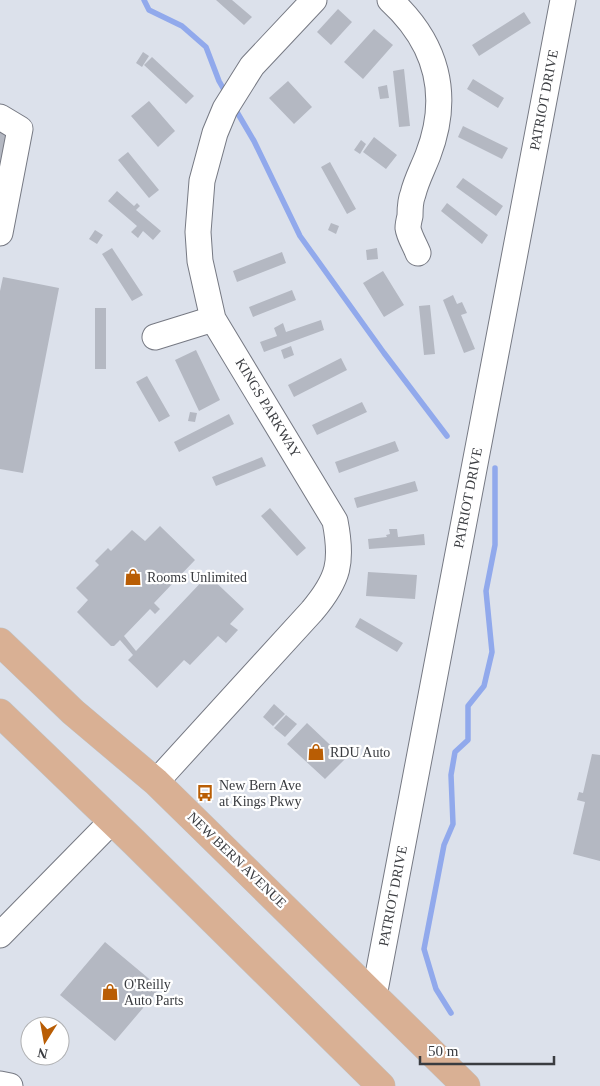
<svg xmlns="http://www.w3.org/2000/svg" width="600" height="1086" viewBox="0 0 600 1086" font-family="Georgia,serif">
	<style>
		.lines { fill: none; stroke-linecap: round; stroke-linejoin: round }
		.stream { stroke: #91a9ec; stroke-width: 5.5 }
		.building { fill: #b4b8c2 }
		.minor-casing { stroke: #767983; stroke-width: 27 }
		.major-casing { stroke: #c0c1c2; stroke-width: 29 }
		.minor { stroke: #fff; stroke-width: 25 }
		.major { stroke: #d9b094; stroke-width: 28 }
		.labels { text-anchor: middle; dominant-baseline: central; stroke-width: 4.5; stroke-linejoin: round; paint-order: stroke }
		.street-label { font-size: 14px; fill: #3a3c40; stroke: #fff }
		.poi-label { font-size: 14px; fill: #3a3c40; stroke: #fff; text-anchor: start }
	</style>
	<rect width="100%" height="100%" fill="#dce1eb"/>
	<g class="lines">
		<!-- stream -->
		<path class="stream" d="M 144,0 L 149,10 L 182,26 L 206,47 L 219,81 L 227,95
			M 234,107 L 254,141 L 300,236 L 384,353 L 447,436
			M 451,1013 L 436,989 L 424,949 L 444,845 L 453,824 L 451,775 L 455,752 L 468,740 L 468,706 L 484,686 L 492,652 L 486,591 L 495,545 L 495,468"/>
	</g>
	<!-- building -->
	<path class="building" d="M 216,0 L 232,0 L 252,17 L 244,25 Z
		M 338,9 L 352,22 L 331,45 L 317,32 Z
		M 524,12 L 531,23 L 479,56 L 472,45 Z
		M 374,29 L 393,45 L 363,79 L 344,62 Z
		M 143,52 L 149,56 L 142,67 L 136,63 Z
		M 152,57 L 194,96 L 186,104 L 144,65 Z
		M 404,69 L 410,126 L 399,127 L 393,71 Z
		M 473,79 L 504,98 L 498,108 L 467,89 Z
		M 288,81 L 312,107 L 294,124 L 269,98 Z
		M 387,85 L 389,98 L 380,99 L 378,87 Z
		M 149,101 L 175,131 L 158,147 L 131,116 Z
		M 463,126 L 508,148 L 502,159 L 458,137 Z
		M 0,129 L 15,132 L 0,199 Z
		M 374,137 L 397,155 L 386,169 L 363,152 Z
		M 361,140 L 366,144 L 360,154 L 354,150 Z
		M 128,152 L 159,190 L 149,198 L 118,160 Z
		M 330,162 L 356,209 L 347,214 L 321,167 Z
		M 463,178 L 503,206 L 496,216 L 456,187 Z
		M 117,191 L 134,206 L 137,203 L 140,206 L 136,210 L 161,231 L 153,240 L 143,231 L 138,238 L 131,232 L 137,226 L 108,201 Z
		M 447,203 L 488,235 L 482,244 L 441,211 Z
		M 331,223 L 339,226 L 336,234 L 328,230 Z
		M 95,230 L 103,235 L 97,244 L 89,239 Z
		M 112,248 L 143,295 L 132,301 L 102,254 Z
		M 377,248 L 378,259 L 367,260 L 366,250 Z
		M 282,252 L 286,263 L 237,282 L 233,271 Z
		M 383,271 L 404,305 L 384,317 L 363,283 Z
		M 3,277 L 59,288 L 23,473 L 0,469 L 0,291 Z
		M 292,290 L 296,300 L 253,317 L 249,307 Z
		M 453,295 L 457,304 L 462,302 L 467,313 L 461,315 L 475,349 L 464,353 L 443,300 Z
		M 430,305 L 435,354 L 424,355 L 419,306 Z
		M 95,308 L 106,308 L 106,369 L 95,369 Z
		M 321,320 L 324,330 L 264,352 L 260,342 L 277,336 L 274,328 L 283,323 L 286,332 Z
		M 291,346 L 294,355 L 284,359 L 281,350 Z
		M 196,350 L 220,400 L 199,411 L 175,360 Z
		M 341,358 L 347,370 L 294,397 L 288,385 Z
		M 147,376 L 170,416 L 159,422 L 136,382 Z
		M 362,402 L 367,412 L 317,435 L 312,425 Z
		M 190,412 L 197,413 L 195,422 L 188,421 Z
		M 229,414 L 234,424 L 179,452 L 174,442 Z
		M 395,441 L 399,451 L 339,473 L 335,462 Z
		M 262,457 L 266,466 L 216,486 L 212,477 Z
		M 415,481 L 418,491 L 357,508 L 354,498 Z
		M 270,508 L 306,548 L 297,556 L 261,516 Z
		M 160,526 L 195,560 L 154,603 L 160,609 L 155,614 L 150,609 L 124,636 L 136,651 L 208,575 L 244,609 L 230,624 L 238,630 L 226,643 L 218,636 L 190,665 L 184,660 L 157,688 L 128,660 L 133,655 L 120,640 L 114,646 L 111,646 L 77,612 L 88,600 L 76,588 L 99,565 L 95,561 L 108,548 L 111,551 L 132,530 L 145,541 Z
		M 389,529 L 397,529 L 398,537 L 424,534 L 425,545 L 369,549 L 368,539 L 387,537 L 386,535 L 390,534 Z
		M 368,572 L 417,575 L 415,599 L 366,596 Z
		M 360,618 L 403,643 L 397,652 L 355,627 Z
		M 274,704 L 285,714 L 273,726 L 263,717 Z
		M 286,715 L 297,724 L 285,737 L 274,728 Z
		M 307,723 L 345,759 L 325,779 L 287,744 Z
		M 592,754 L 600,755 L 600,861 L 573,854 L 585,802 L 577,800 L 579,792 L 583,793 Z
		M 105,942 L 160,988 L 115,1041 L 60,995 Z"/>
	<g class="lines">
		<!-- minor casing -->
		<g class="minor-casing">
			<path id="minor" d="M 390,0 C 437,43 451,95 428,155 C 423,168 416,181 413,194 C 410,201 410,209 410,216 C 409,220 408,224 408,228 C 409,236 415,245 418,253
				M 0,117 L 20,129 L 0,233
				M 155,337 L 213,319
				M 156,782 L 312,611 C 339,579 343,562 335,521 L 213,319 L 200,261 L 198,232 L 202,181 L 215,133 L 225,109 L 252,66 L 314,0
				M 0,935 L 112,821
				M 374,996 L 563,0
				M 0,1084 L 10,1086"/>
		</g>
		<!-- major casing -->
		<g class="major-casing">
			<path id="major" d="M 0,642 L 73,712 L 156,782 L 466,1086
				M 0,713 L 134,842 L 381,1086"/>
		</g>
		<!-- minor -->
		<use href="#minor" class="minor"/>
		<!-- major -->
		<use href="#major" class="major"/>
	</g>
	<!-- icons -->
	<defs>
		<g id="shop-bare" transform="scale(1.35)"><path d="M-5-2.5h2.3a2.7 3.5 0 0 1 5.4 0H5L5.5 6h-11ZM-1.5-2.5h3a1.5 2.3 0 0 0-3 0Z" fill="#b95d04" stroke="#fff" stroke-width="2.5" paint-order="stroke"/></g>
		<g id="bus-bare" transform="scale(1.35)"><path d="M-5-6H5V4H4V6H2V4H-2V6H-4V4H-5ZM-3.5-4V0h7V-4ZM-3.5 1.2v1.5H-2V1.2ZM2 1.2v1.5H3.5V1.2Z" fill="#b95d04" stroke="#fff" stroke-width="2.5" paint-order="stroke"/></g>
	</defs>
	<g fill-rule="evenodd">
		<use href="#shop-bare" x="133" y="577"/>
		<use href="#shop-bare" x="316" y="752"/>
		<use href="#bus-bare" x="205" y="793"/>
		<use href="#shop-bare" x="110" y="992"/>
	</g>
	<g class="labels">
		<!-- street labels -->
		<g class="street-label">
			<text transform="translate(544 100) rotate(-79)">PATRIOT DRIVE</text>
			<text transform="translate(268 408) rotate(59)">KINGS PARKWAY</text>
			<text transform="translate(468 498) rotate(-79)">PATRIOT DRIVE</text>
			<text transform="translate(237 860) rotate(44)">NEW BERN AVENUE</text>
			<text transform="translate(393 896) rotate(-79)">PATRIOT DRIVE</text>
		</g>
		<!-- poi labels -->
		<g class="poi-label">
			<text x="147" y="577">Rooms Unlimited</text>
			<text x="330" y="752">RDU Auto</text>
			<text x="219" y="785">New Bern Ave<tspan x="219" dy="16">at Kings Pkwy</tspan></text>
			<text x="124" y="984">O'Reilly<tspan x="124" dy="16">Auto Parts</tspan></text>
		</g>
	</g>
	<!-- north arrow -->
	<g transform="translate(45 1041) rotate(191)"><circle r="24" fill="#ffffff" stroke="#b0b1b3"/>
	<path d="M0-4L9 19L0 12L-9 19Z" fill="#b95d04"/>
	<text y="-8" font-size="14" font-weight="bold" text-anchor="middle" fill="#3a3c40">N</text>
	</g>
	<!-- scale -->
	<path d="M420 1056v8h134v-8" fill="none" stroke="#3a3c40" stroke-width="2.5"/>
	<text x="428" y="1056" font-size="15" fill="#3a3c40" stroke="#ffffff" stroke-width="4" paint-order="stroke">50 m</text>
</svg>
